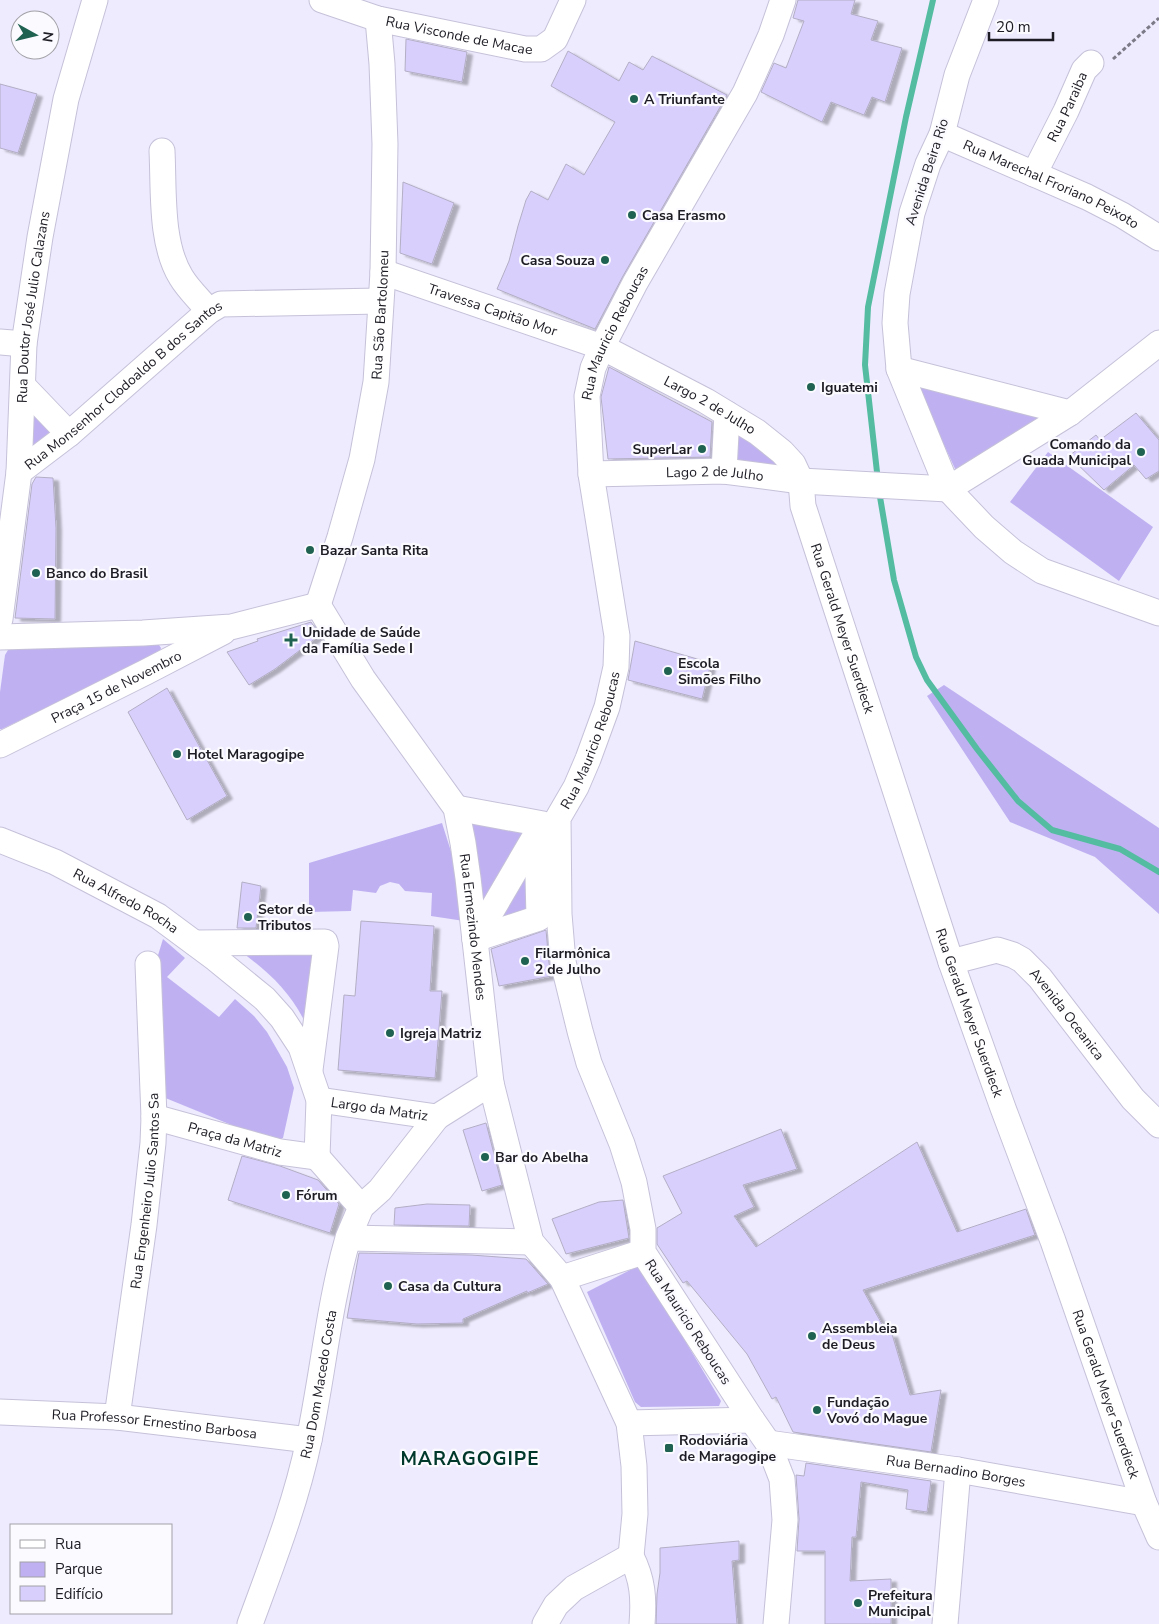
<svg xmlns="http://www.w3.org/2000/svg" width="1159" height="1624" viewBox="0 0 1159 1624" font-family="'Nunito Sans',sans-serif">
<defs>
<filter id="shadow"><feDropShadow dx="5.5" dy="3" stdDeviation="1" flood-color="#0004"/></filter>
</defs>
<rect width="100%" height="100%" fill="#eeebfe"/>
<path fill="#bfb1f1" d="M916,385L1041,418L957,473Z
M29,413L48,418L51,437L43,447L28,446Z
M732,428L780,465L779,468L730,465Z
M1048,452L1153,527L1119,581L1010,502Z
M157,642L161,648L159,654L2,729H0V692L5,655L8,650L13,648Z
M944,685L1159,828V914L1095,857L1010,822L927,696Z
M442,823L455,864L464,921L431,916L432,893L405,891L399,884L390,882L380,886L376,893L353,890L351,911L309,912V863Z
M472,823L526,830L485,901L482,900Z
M530,865L535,914L499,918Z
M163,939L185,958L167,977L219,1017L235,999L254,1016L267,1032L287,1067L294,1088L283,1138L277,1141H271L163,1097L155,965Z
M314,948L307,1026C291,993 272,975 243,953Z
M640,1265L721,1401L719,1406L641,1407L635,1402L587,1292Z"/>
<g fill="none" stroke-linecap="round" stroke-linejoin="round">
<path stroke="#54bca1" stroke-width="6" d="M878,481L865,365L868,307L906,117L933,0
M879,491L894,580L916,657L927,680L977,749L1018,801L1052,830L1120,849L1159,872"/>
</g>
<path fill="#d9cffd" stroke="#b3aec5" filter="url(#shadow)" d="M798,0H855L851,14L878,21L871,40L902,48L885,102L872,97L864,115L831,102L822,122L761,92L774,63L786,68L804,21L793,18Z
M406,39L467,52L462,82L405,71Z
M568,51L619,81L629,62L643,70L652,56L727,95L623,276L595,329L497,289L509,261L518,226L526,200L531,191L548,200L566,164L584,175L615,122L551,86Z
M0,84L37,94L18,153L0,148Z
M403,182L454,203L432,264L400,253Z
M609,367L712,422L710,457L608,459L601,397Z
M1136,413L1159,440V471L1146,479L1134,465L1104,490L1069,456L1096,435L1100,440Z
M36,477L53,478L56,528L55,619L15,618L32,484Z
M311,622L320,635L275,669L249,685L227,652L258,641L257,639Z
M635,641L711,663L702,699L628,680Z
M167,688L227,796L187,820L128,712Z
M242,882L261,886L256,928H237Z
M361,921L434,926L430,991H442L435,1078L338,1070L344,995L355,996Z
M546,930L549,963L552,976L499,986L491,949Z
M486,1123L502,1185L482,1191L463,1130Z
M781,1129L797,1169L743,1185L754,1207L734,1216L756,1247L917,1142L957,1232L1026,1209L1035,1235L863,1290L888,1335L892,1334L910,1395L941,1390L931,1452L793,1432L776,1397L772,1399L747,1354L687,1281L683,1283L657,1244V1228L682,1213L663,1176Z
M242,1156L280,1166L318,1180L339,1204L330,1233L228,1200Z
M623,1200L629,1238L566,1254L552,1219L599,1202Z
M427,1204L470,1205L469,1226L394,1225L395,1208Z
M359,1253L471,1255L526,1259L548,1284L527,1293V1291L463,1319V1323L417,1324L347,1318Z
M806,1463L931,1481L927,1512L906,1509L908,1490L861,1482L856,1537H852L850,1581L891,1579V1624H825V1551H797L799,1519L796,1475L804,1476Z
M739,1541V1560L732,1561L737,1624H656L657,1594L660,1573V1548Z"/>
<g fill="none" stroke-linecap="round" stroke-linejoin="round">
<g stroke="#c6c1d9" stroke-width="27">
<g id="minor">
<path id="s1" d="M322,0L378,19L525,49H541L555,39L573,0"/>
<path d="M986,0L957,75L942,134L928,164L912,213L897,294L895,323L899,369L948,489L984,527L1013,552L1042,571L1159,613"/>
<path id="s2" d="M942,134L1087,197L1122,215L1159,238"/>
<path d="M162,151C164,190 160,243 181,277C188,289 200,300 209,311"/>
<path id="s3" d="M1034,174L1066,111L1084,70L1091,63"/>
<path id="s4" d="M383,272L602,347L706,401L757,432L782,452L793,464L801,481L803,506L951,962L1003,1108L1053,1241L1144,1503L1159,1537"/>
<path d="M0,342L24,344"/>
<path d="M899,369L1070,413"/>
<path d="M23,386L69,434"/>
<path d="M724,471L727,414"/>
<path id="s5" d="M19,472L69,434L209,311L221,304L380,301"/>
<path id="s6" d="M591,474L724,471L801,481L948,489L1070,413L1159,343"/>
<path id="s7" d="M318,605L363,679L456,808L463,843L468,878L491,1083L531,1242L562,1278L629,1423L634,1466L635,1514L631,1556"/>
<path id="s8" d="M318,605L340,537L362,459L376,382L383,272L385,144L382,64L378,19"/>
<path id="s9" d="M0,619L19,472L24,344L40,237L66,99L95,0"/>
<path d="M0,637L143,633L231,627L318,605"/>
<path id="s10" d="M0,745L146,672L223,632"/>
<path d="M456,808L543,824"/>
<path id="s11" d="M0,840L55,862L158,916L216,959L265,999L282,1018L301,1047L319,1100L317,1157"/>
<path d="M475,939L539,918L537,834"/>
<path d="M475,939L537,833"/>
<path d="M195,943L325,942L326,946L310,1070"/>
<path id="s12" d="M951,962L997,950L1013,955L1022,960L1040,978L1133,1099L1159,1125"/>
<path id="s13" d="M319,1100L437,1117L491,1083"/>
<path id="s14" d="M154,1117L280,1152L317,1157"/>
<path d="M361,1207L380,1190L437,1117"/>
<path d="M349,1238L531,1242"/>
<path d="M562,1278L643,1252"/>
<path id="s15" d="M0,1412L117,1417L309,1440"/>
<path id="s16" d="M117,1417L144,1225L153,1143L154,1117L148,964"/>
<path d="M629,1423L752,1420"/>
<path id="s17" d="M768,1443L958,1470L1144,1503"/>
<path d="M631,1556C643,1580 644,1598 642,1624"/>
<path id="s18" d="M250,1624C272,1564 296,1503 309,1440C323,1373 329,1304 348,1238C352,1228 357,1217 361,1207L317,1157"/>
<path d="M545,1624L556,1605L574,1588L631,1556"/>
<path id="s19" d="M776,1624L785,1520L782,1479L768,1443L752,1420L643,1252V1229L634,1182L622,1144L589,1063L580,1031L563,962L559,914L558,818L576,787L588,759L607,707L616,667L617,636L591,474L587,396L593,368L602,347L635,283L745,93L771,35L783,0"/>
<path d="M945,1624L958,1470"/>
</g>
</g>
<path stroke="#7c7a87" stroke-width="3" stroke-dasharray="4 2.5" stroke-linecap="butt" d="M1113,59L1159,18"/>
<use href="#minor" stroke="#fff" stroke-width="25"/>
</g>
<g fill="#206252" stroke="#fbfaff" stroke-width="2">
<circle cx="634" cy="99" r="5"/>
<circle cx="632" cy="215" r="5"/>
<circle cx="605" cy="260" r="5"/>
<circle cx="811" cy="387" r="5"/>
<circle cx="702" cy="449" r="5"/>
<circle cx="1141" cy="452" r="5"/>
<circle cx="310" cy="550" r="5"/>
<circle cx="36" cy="573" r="5"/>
<path d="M288.5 632.5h5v5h5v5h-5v5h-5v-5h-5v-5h5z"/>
<circle cx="668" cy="671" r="5"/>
<circle cx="177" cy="754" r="5"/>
<circle cx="248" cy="917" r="5"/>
<circle cx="525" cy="961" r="5"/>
<circle cx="390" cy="1033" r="5"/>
<circle cx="485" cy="1157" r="5"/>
<circle cx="286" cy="1195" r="5"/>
<circle cx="388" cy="1286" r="5"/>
<circle cx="812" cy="1336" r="5"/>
<circle cx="817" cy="1410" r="5"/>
<rect x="664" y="1443" width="10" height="10" rx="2.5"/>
<circle cx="858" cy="1603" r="5"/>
</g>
<g text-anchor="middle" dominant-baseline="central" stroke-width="4.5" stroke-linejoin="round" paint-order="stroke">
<g font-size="14" fill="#1d1c24" stroke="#fbfaff">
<text stroke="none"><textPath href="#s1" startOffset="142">Rua Visconde de Macae</textPath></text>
<text stroke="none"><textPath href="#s3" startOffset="75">Rua Paraiba</textPath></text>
<text transform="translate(927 172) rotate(-72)">Avenida Beira Rio</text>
<text stroke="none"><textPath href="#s2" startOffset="120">Rua Marechal Froriano Peixoto</textPath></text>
<text stroke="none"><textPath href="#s9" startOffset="314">Rua Doutor José Julio Calazans</textPath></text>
<text stroke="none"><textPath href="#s4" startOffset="116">Travessa Capitão Mor</textPath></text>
<text stroke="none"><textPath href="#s8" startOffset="298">Rua São Bartolomeu</textPath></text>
<text stroke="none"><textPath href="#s19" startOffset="1364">Rua Mauricio Reboucas</textPath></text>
<text stroke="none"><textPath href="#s5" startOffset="136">Rua Monsenhor Clodoaldo B dos Santos</textPath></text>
<text stroke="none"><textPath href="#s4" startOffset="354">Largo 2 de Julho</textPath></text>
<text stroke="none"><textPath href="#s6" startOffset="124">Lago 2 de Julho</textPath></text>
<text stroke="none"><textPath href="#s4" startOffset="629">Rua Gerald Meyer Suerdieck</textPath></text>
<text stroke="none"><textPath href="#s10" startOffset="130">Praça 15 de Novembro</textPath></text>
<text stroke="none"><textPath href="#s19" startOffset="944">Rua Mauricio Reboucas</textPath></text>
<text stroke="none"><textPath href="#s11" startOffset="140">Rua Alfredo Rocha</textPath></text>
<text stroke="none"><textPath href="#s7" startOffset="366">Rua Ermezindo Mendes</textPath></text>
<text stroke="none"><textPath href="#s4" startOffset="1034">Rua Gerald Meyer Suerdieck</textPath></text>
<text stroke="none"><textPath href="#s12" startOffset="145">Avenida Oceanica</textPath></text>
<text stroke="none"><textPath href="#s13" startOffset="61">Largo da Matriz</textPath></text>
<text stroke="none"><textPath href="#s14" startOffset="84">Praça da Matriz</textPath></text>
<text stroke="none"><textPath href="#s16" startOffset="228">Rua Engenheiro Julio Santos Sa</textPath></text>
<text transform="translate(688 1322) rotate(57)">Rua Mauricio Reboucas</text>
<text stroke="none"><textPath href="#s18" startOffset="250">Rua Dom Macedo Costa</textPath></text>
<text stroke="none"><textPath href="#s4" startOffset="1439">Rua Gerald Meyer Suerdieck</textPath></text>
<text stroke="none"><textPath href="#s15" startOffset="155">Rua Professor Ernestino Barbosa</textPath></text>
<text stroke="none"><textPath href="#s17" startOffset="190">Rua Bernadino Borges</textPath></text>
</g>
<g font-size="14" font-weight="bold" fill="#1d1c24" stroke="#fbfaff" text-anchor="start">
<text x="644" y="99">A Triunfante</text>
<text x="642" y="215">Casa Erasmo</text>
<text x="595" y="260" text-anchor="end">Casa Souza</text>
<text x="821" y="387">Iguatemi</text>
<text x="1131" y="444" text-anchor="end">Comando da<tspan x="1131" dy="16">Guada Municipal</tspan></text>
<text x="692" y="449" text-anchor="end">SuperLar</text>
<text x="320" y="550">Bazar Santa Rita</text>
<text x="46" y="573">Banco do Brasil</text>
<text x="302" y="632">Unidade de Saúde<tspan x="302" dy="16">da Família Sede I</tspan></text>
<text x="678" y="663">Escola<tspan x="678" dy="16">Simões Filho</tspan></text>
<text x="187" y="754">Hotel Maragogipe</text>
<text x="258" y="909">Setor de<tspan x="258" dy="16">Tributos</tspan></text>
<text x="535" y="953">Filarmônica<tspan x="535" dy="16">2 de Julho</tspan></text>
<text x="400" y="1033">Igreja Matriz</text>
<text x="495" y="1157">Bar do Abelha</text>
<text x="296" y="1195">Fórum</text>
<text x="398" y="1286">Casa da Cultura</text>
<text x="822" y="1328">Assembleia<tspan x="822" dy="16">de Deus</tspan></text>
<text x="827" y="1402">Fundação<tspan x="827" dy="16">Vovó do Mague</tspan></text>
<text x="679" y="1440">Rodoviária<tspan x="679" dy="16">de Maragogipe</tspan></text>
<text x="868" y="1595">Prefeitura<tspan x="868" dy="16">Municipal</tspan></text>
</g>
<g font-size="19" font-weight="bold" letter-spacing="1" fill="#00382c" stroke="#fbfaff">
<text x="470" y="1459">MARAGOGIPE</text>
</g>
</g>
<rect x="10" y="1524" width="162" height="90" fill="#fbfaff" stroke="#a2a1a7"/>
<rect x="20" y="1540" width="25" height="8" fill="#ffffff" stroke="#a2a1a7"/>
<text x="55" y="1549" font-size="15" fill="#1d1c24">Rua</text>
<rect x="20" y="1562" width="25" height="15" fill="#bfb1f1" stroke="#a2a1a7"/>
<text x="55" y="1574" font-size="15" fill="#1d1c24">Parque</text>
<rect x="20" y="1586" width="25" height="15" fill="#d9cffd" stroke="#a2a1a7"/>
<text x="55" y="1599" font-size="15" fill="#1d1c24">Edifício</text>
<g transform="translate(35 35) rotate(98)"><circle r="24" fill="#fbfaff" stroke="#a2a1a7"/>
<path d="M0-4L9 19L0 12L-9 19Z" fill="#206252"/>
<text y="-8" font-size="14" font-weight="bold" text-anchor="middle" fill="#1d1c24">N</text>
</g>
<path d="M989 32v8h64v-8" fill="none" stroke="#1d1c24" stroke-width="2.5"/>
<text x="996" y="32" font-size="15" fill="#1d1c24" stroke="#fbfaff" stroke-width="4" paint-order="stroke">20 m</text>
</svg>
